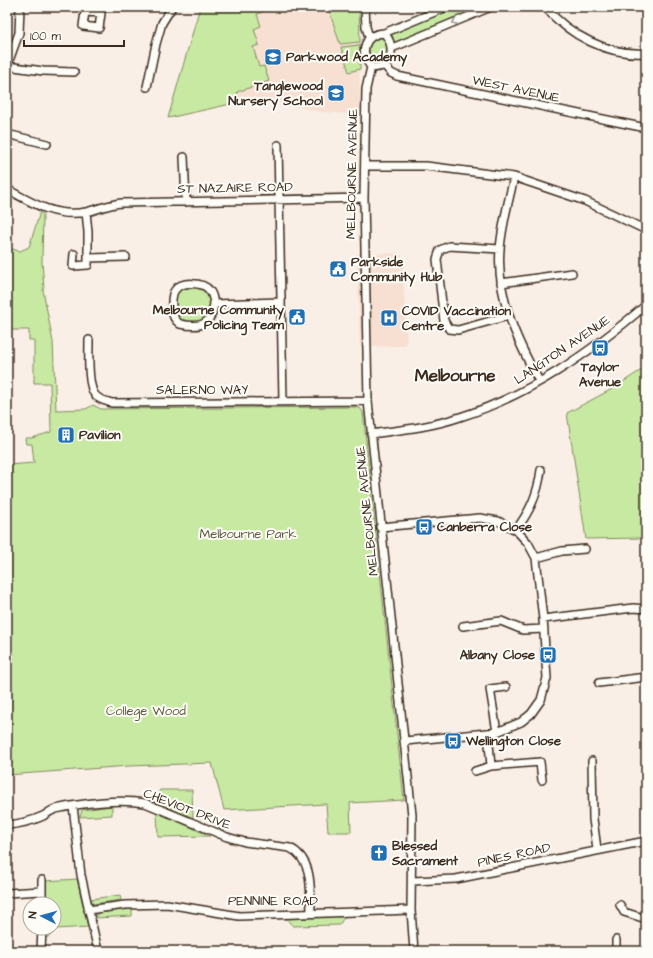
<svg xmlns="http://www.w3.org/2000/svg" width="653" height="958" viewBox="0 0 653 958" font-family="'Architects Daughter',sans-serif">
<rect width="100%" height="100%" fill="#faefe6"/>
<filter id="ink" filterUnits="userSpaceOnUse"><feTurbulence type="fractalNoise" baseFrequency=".025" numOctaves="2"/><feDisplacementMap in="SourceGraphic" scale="8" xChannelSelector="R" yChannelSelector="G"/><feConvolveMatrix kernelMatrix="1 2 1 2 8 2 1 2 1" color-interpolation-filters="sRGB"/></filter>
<g filter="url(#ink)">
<path fill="#f7e0d1" d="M200,7H359L360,115L321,112L259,99L168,118Z
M397,253L402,255L407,343L405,346L360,347L357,254Z"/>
<path fill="#c7e9a2" stroke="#818a60" d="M200,7H270V9L257,14L261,26L254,29L259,45L253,47L259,67L264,66L269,81L237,92L240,102L168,118Z
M328,7H359L360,42L340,44Z
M455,7H484L395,43L391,33Z
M380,37L384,38L389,45L387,57L381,65L373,64C366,55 368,39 380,37Z
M360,45V69L349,72L341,47Z
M40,212L43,214L42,262L44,288L43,290L53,342L56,410L86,409L93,405L101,409L355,407L360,408L363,412L404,800L350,803L351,832H328L326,804L224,810L212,763L129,766L7,775V465L34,463L32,444H26L25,438H32L51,432L50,383H34V340H29V330H11V314L7,302L8,278L7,248L20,251L29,247Z
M200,287C215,294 211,311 203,322L186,323L179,320C175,313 175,309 175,302C176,286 187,288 200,287Z
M646,367V568L643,538L586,539L567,413L612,389Z
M160,790H192L193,818L153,801Z
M112,806V815L80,817L82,810Z
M157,812L210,836L158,837Z
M77,879L88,927L56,929L50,936L45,938V928H54V904H45V881Z
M120,895L121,900L93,904L91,899Z
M132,909V916L96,918L97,913Z
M345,916L339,925L293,926L286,919Z"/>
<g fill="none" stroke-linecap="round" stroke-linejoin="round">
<g stroke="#3b2a1e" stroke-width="10">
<path id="minor" d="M365,7L366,27L369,37
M545,7C569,35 608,56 646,53
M85,12L101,13L99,28L83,26Z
M384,33C397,46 392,71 371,67C359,52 364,34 384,33L447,7
M392,48L491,7
M7,66L43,71L74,72
M7,66L19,33L20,7
M385,66L391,73L397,76L646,128
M371,67L366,89L364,198L368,401L412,815L411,910L414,951
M147,87L156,44L162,23L172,7
M7,134L47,144
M278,145L283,401
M184,157L186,202
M365,166H426L514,177L585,201L646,230
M514,177C509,200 502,224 500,249C496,296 517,341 539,381
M7,189C32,203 56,218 86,212C99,209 109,204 122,203L364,198
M500,249L449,246L440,250L437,259L444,321L449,329L458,330L508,316
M74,254L73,266L88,265V232L86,212
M88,258L126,257
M501,283L572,273
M214,304C211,326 200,328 180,324C174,320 172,315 172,308C172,302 171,295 175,290C181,281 203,282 209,290C213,294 213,299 214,304L280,302
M89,340C89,353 87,385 95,395C99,400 106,401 112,403L368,401
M371,434C400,430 431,427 460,417C530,395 591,352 646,305
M380,527L480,518L498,521L516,530L528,543L536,558L543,619L547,678L541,700L531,714L521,722L497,732L405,741
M516,530C530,511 538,494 541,470
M536,558L562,551L585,549
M543,619L633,608L646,609
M463,626L501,621L523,630L544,629
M599,683L646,677
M497,732L490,689L506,687
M488,733L491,766L540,762L542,780
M592,761L593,819L597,849
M475,771L491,766
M73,806L81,875L98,951
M7,825C20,824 30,822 43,816C47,814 51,810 56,809C82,803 119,799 145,803L227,837L245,842L290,848C314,860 310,890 311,913
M412,881L456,879L646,841
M42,891V880
M7,893L42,891V904
M620,905L624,912L646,919
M88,910L125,905L167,904L239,916L411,910
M616,940V951
M41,951L42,928"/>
</g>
<use href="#minor" stroke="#fdfcf7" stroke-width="7"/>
</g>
<defs><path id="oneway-chevron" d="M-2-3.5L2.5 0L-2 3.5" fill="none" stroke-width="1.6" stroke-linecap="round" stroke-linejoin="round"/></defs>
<use stroke="#9c938a" href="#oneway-chevron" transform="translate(455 22) rotate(157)"/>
</g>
<defs>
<g id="school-square" transform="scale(0.9)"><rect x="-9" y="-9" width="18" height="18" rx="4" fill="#1f6fb2" stroke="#fdfcf7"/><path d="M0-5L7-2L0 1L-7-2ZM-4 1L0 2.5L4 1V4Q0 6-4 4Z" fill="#fff"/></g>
<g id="civic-square" transform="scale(0.9)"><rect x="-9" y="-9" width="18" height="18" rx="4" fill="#1f6fb2" stroke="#fdfcf7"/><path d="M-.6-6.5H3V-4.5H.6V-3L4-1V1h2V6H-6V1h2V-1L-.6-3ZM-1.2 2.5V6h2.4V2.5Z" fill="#fff"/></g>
<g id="hospital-square" transform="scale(0.9)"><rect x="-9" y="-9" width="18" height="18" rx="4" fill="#1f6fb2" stroke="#fdfcf7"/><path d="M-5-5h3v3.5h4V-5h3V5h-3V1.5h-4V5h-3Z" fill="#fff"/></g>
<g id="bus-square" transform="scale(0.9)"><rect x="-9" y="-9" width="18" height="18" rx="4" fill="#1f6fb2" stroke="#fdfcf7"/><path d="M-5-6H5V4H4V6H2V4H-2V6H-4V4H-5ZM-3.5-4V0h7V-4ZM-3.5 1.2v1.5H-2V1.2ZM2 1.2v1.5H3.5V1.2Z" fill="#fff"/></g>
<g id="building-square" transform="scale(0.9)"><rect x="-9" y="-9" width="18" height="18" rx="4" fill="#1f6fb2" stroke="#fdfcf7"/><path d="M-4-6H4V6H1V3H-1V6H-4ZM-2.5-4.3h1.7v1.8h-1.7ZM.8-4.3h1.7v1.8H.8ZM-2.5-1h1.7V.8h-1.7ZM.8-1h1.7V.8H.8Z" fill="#fff"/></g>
<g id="church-square" transform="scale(0.9)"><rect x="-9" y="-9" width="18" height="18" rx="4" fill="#1f6fb2" stroke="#fdfcf7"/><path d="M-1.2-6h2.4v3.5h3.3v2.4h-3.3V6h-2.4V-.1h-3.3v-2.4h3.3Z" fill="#fff"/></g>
</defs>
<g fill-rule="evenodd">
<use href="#school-square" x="273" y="57"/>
<use href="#school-square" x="336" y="93"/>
<use href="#civic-square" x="338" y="269"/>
<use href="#civic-square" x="297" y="317"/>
<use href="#hospital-square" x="389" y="318"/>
<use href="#bus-square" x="600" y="348"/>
<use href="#building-square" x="66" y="435"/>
<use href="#bus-square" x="424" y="527"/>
<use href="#bus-square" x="548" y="655"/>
<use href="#bus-square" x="453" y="741"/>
<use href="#church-square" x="379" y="853"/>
</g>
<g text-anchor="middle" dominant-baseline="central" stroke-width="4" stroke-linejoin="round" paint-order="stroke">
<g font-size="13" font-weight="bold" fill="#3b2a1e" stroke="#fdfcf7" text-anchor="start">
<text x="286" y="57">Parkwood Academy</text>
<text x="323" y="86" text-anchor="end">Tanglewood<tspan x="323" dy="15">Nursery School</tspan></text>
<text x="351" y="262">Parkside<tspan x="351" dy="15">Community Hub</tspan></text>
<text x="284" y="310" text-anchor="end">Melbourne Community<tspan x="284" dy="15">Policing Team</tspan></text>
<text x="402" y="311">COVID Vaccination<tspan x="402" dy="15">Centre</tspan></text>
<text x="600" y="367" text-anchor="middle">Taylor<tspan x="600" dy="15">Avenue</tspan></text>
<text x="79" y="435">Pavilion</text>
<text x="437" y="527">Canberra Close</text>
<text x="535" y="655" text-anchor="end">Albany Close</text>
<text x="466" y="741">Wellington Close</text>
<text x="392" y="846">Blessed<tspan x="392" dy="15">Sacrament</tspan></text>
</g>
<g font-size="13" fill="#3b2a1e" stroke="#fdfcf7">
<text transform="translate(516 89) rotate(12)">WEST AVENUE</text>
<text transform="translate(352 174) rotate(-89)">MELBOURNE AVENUE</text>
<text transform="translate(235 188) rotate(-1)">ST NAZAIRE ROAD</text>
<text transform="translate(562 350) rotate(-34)">LANGTON AVENUE</text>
<text x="202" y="390">SALERNO WAY</text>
<text transform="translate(367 511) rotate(-96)">MELBOURNE AVENUE</text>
<text transform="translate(187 809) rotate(21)">CHEVIOT DRIVE</text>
<text transform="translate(514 855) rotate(-12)">PINES ROAD</text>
<text x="273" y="901">PENNINE ROAD</text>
</g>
<g font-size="13" fill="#5e5a3f" stroke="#fdfcf7">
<text x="248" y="534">Melbourne Park</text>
<text x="146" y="711">College Wood</text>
</g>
<g font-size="17" font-weight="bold" fill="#3b2a1e" stroke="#fdfcf7">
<text x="455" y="376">Melbourne</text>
</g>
</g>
<rect width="653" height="958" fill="none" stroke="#fdfcf7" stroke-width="24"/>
<rect x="12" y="12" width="629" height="934" fill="none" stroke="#3b2a1e" stroke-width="1.5" filter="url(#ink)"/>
<g transform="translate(42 916) rotate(276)"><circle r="19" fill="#fdfcf7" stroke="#afa8a0"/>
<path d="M0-3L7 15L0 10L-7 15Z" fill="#1f6fb2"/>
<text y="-6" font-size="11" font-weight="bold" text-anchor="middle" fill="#3b2a1e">N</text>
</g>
<path d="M24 40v6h100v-6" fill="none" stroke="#3b2a1e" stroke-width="2"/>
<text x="30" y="40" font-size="12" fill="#3b2a1e" stroke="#fdfcf7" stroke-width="3" paint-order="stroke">100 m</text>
</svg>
